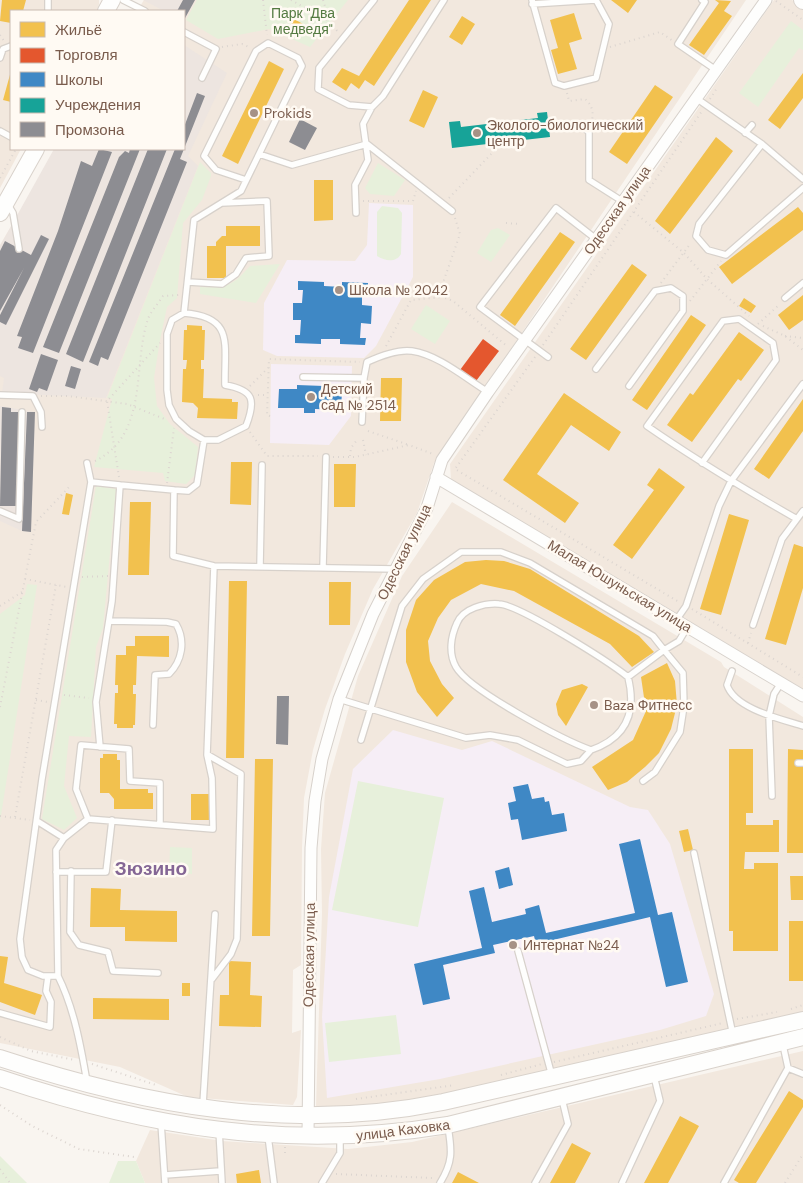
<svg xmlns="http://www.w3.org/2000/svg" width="803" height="1183" viewBox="0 0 803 1183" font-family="'DM Sans',sans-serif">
<rect width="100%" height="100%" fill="#f9f5f0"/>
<path fill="#f2e8de" d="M0,0H99V4L97,11H11V149H21L0,188Z
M144,0H746L434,463L417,513L373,589L345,654L325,709L313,750L304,798L302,848L301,965L293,970L292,1033L301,1030L297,1097L293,1105L188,1097L120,1067L0,1043V245L57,149H184V11H137Z
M774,0H792L803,8V689L451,480L450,464Z
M452,502L721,662L724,667L803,717V1013L423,1102L324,1112L316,1107L322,913L321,849L325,793L358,676L402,576Z
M803,1051V1183H145L136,1161L150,1130L222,1141L348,1149L412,1142Z"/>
<path fill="#ede5e0" d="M143,0H195L184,20V11H164Z
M184,45L227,73L188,156L198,166L106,398L2,393L4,378L0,376V246L54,149H184Z
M0,406L35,412L31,532L22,531L0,521Z"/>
<path fill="#f6eef6" d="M369,203L413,205V277L376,346L364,358L277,356L263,350L264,303L287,260L355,261L367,245Z
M271,364L352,366L351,416L329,445L270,443Z
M393,730L462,750L492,741L630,807L648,810L670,844L714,994L706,1016L660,1030L440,1079L327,1098L322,1017L329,897L353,769Z"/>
<path fill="#e7f0db" d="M197,0H348L310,47L269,29L218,39L186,20Z
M791,21L803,30V50L799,48L758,107L739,93Z
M200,162L211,173V176L202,200L183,223L177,298L167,307L160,340L154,378L157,406L170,424L198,447L195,475L186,484L165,481L163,473L94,467L112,399L107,398Z
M378,163L405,180L394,196L370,194L365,188Z
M382,206L398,208L402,213L401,254C396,263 385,261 377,256V212Z
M498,228L510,235L491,262L477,253L491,230Z
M280,264L256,303L200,294V287C227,288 232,286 250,266Z
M426,305L450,321L435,344L411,329Z
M96,486L116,489L103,628L96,647L91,737L69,736L64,786L77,818L64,830L42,819Z
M27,584L37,585L0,822V614L25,595Z
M358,781L444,798L418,927L332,910Z
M170,847L192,848V874L169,873Z
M396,1015L401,1054L329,1062L325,1023Z
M0,1156L27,1183H0Z
M118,1161H136L145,1183H109Z"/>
<path fill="#f2c14e" d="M2,0H26L23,11H11V23L0,21Z
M409,0H431L374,86L365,80L359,89L351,83L346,91L332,82L342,68L359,76Z
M611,0H637L628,13Z
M715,0L731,1L724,11L732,16L704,55L689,45L719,3Z
M574,13L582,39L569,43L577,69L558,74L551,50L558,48L550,20Z
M462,16L475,24L462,45L449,37Z
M294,19L303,24L300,30L291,25Z
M269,61L284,69L238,164L222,156Z
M11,71V102L3,100Z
M803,73V98L780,129L768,120Z
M655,85L673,97L627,164L609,152Z
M423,90L438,97L424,128L409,121Z
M716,137L733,151L670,234L655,221Z
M314,180H333V220L314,221Z
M798,207L803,213V230L732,284L719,267Z
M226,226H260V246H226V278H207V246H216V242L222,236H226Z
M560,232L575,242L515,326L500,315Z
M632,264L647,275L586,360L570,349Z
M803,295V320L789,330L778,315Z
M744,298L756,306L751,313L739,306Z
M691,315L706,325L647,410L632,400Z
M187,325L202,326V330H205L204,360H201V369H204L203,398L232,399V402H238L237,419L197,418L198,408L193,403L182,402L183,369H186L187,360H183L184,330H187Z
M739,332L764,350L741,381L738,379L692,442L667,425L690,393L693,395Z
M381,378H402L401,421H380Z
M564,393L621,432L609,451L571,425L537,474L579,503L565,523L503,480Z
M803,399V431L769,479L754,469Z
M231,462H252L251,505L230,504Z
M334,464H356L355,507H334Z
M659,468L685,487L632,559L613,545L654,490L647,485Z
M66,493L73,495L69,515L62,514Z
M130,502H151L149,575H128Z
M729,514L749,520L721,615L700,609Z
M794,544L803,547V588L786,645L765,639Z
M486,560L504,561L530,569L639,636L654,652L632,667L610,644L514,591L481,584L451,600L438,618L428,641L430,661L442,684L454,698L437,717L417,692L406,662V630L416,600L434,580L465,562Z
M229,581H247L244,758H226Z
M329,582H351L350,625H329Z
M135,636H169V657L137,656L136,685H133V694H136L135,725H133V728H117V724H114L115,693H118V685H115L116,655H126V646H135Z
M667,663L675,681L677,705L671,729L659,753L645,767L627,782L608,790L592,767L633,740L646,711L641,677Z
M582,684L588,687L566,726L558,715L556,704L562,690Z
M729,749H753V813H746V825H773V820H779V852H745L744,869H754V863H778V951H733V931H729Z
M788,749L803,750V853H787Z
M103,754H117V760H120V789H148V793H153V809H114V799L109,793H100V758H103Z
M255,759H273L270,936H252Z
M191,794H210V820H191Z
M688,829L693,850L684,852L679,831Z
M790,876H803V900H791Z
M91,888L121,889L120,910L177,911V942L125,941V927H90Z
M789,921H803V981H789Z
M0,956L8,957L4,983L42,995L35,1015L0,1002Z
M229,961L251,962L250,995L262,996L261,1027L219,1026L220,995H229Z
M182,983H190V996H182Z
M93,998L169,999V1020L93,1019Z
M789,1091L803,1100V1107L756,1183H739L734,1180Z
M680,1116L699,1126L668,1183H644Z
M572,1143L591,1153L575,1183H550Z
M259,1170L261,1183H237L236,1174Z
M458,1172L479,1183H452Z"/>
<path fill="#e4572e" d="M483,339L499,351L476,381L460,370Z"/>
<path fill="#3f88c5" d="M298,281L324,282V286L342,287V282L368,283V293H362V305L372,306L371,324L361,323L360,338H366L365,345L340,344V339H321V344L295,343V335H300L301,320H293V303H302L303,290H298Z
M297,385L324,386V390L342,391L341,410L315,409V413H304V408H278L279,389H297Z
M528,784L532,799L544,797L545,802L549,801L552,815L564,813L567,831L522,840L518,819L511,820L508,803L516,801L513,787Z
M640,839L658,915L672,912L688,982L666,987L650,917L536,944L534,936L493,945L495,953L443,965L450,999L423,1005L414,964L482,948L469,891L484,887L492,922L526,914L525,909L539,905L546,933L635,913L619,844Z
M509,867L513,885L499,889L495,871Z"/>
<path fill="#17a398" d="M547,112L550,137L452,148L449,122L460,121L461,127L538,118L537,113Z"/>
<path fill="#8d8d92" d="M183,0H195L184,20V11H177Z
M197,93L205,96L180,159L187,162L108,360L101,357L98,366L89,362L175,149H184V127Z
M300,119L317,128L305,150L289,142Z
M99,149L112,152L33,353L18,348L22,337L17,336L58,231L81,161L92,166Z
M130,149H140L59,353L43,347L119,157L125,151L129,153Z
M148,149H167L83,362L66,354Z
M41,235L49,239L6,325L0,322V315L24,268L0,311V251L5,241L31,255Z
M41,354L58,360L47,391L39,388L37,392L29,389Z
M71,366L81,369L75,389L65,386Z
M2,407L11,408V412H19L16,506H0Z
M27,412H35L31,532L22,531Z
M277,696H289L288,745L276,744Z"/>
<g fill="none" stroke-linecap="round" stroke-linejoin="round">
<g stroke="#d7d1cb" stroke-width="8">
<path id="lane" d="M123,0L145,11
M532,0L555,83L564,86L596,78L609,24L596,0
M702,0L705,2L678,44L716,70
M532,4L595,0
M48,11V0
M184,32L216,49L202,78
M0,58L3,49L11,46
M696,98L762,144L803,179
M372,107L349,105L318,89L319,68L374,0
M584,128L589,132V180L622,201
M0,131L11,137
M745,133L752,125
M367,144L452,211
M762,144L699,224L696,236L708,250L726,255L803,188
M259,154L292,165L367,144
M7,203L13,213L19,249
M356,213L355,185L368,160L363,124L372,107L383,96L444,0
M188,282L222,284L236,274L246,258L269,256L267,201L222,203
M785,298L803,283
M184,313L194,220L241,191L302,66L298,58L268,43L256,51L204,156L216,170L246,180
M184,313C235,317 224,344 225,385C254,390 256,400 246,426L218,440H204L189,431L176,419L169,405L167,390V334L172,320Z
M548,357L480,307L556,208L596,239
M596,369L655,291L671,288L683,296V311L629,386
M303,377L364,378
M0,395L33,396L41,412L42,427
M362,422L364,378L367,362C380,356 398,349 412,351C439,355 465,378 488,392
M204,440L197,484L188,491L174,490L173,556L214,566L396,569
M702,463L776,360L773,343L739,319L723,321L647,426C696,460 746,490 797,519
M91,482L120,485L112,601L96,702L100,747
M120,485L174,490
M0,511L19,519L22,412
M260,566L262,465
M323,567L326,457
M677,619L686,606L719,506L731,481L803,384
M109,621L167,622L176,624C186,641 182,661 169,674L155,675L153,725
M753,625L782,539L803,511
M732,671L727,685C735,709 781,719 803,726
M628,677C637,713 626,738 591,750C563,740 469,690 456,667C448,653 451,636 457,623C463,608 485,603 499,604C520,605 609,662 628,677L664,650L683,673L684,706L680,732L655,772L643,781
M339,699L466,738L490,735L518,740L567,764L581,761L591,750
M361,740L402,606L423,579L461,552H501L530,563L653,636L664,650L679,641L688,626
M208,755L241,774L237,939L231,954L212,979
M798,763H803
M772,796L769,716L774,694L781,683
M88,819L213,829L212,778L207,755L214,566
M37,821L64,838
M694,853L733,1035
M71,871L70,932L79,945L108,952L113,971L158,973
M56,872H106L112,820
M518,951L552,1076
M58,976L56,850L64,838L88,819L76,789L81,745L129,749L130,781L160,783V824
M0,1013L50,1027L51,1002L46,991L48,976
M788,1068L803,1074
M87,1082C81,1047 74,1008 58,976H43L28,970L22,957L20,939L42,779L91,482L87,463
M203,1104L215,914
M161,1123L165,1183
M219,1130L222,1183
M268,1136L274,1183
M165,1175L220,1171
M322,1183L340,1153V1138
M440,1183C453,1162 452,1151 448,1127
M535,1183L568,1124L562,1099
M622,1183L660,1101L654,1076
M724,1183L788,1068L783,1045"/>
</g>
<g stroke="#d7d1cb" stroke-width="13">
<path id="street" d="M436,477L803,696
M308,1137L311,848L315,801L322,759L339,699L373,614L427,508L442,460L488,392L766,0"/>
</g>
<g stroke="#d9d2cb" stroke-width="18">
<path id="secondary" d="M802,0L803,1
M106,11L112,0
M0,213L36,149
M0,1058C146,1106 291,1133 443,1102L803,1020
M0,1078C149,1128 291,1151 448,1125L803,1037"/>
</g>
<path stroke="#dcd5d0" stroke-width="2" stroke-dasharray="1 4" stroke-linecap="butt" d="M263,0L267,35
M291,0L330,22L338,32
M323,0L330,22
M776,1L803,20
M0,35L4,41
M222,47L242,44L249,47
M610,47L660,32L673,41
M567,93L569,101L585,99C593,105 594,115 591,124
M710,99L717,88
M0,178L16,149
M449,198L495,150
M363,201H413L416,191
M634,212L684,253L707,279L749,316
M455,218L460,234L444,280L443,297L453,301L508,347
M506,223L519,224
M661,283L691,243
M690,301L721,261
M758,324L780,304
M763,326L785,336L803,350
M785,336L803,338
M543,345L702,111
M386,346L411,300L443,297
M535,357L455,469L679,602
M250,386L268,368
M258,395H268
M41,396H68L127,404L167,420
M270,416L267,415L269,359L360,362
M368,431L409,445
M250,432L267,456H318
M363,440L366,455
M350,456L351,448L357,440
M333,457H355L409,445L433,454
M95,461C148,435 133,368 147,322C149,313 158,304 163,296L179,295
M119,477L107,401L160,343
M167,483L174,428
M82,577L108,576
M25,579L67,587
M0,606L22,592
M692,609L803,677
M748,643L751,633
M64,695L89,698
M36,700L48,702
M0,707L36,522L70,486
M0,816L30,820
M15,817L56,585
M791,1009L803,1005
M737,1019L777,1012
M0,1037L31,1051L75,1060
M554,1062L723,1023
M92,1064L156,1085
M501,1075L542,1064
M356,1099L455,1085
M0,1105L32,1126L79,1149L134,1157
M285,1147V1154
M0,1169L10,1183
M336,1174L433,1178
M785,1183L803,1154"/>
<use href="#lane" stroke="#fefefd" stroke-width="5.5"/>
<use href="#street" stroke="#fefefd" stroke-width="11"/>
<use href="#secondary" stroke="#fefefd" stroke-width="16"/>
</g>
<g fill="#a69286" stroke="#fffaf3" stroke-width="2">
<circle cx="254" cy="113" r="5"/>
<circle cx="477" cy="133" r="5"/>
<circle cx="339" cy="290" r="5"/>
<circle cx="311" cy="397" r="5"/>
<circle cx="594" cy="705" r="5"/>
<circle cx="513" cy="945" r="5"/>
</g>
<g text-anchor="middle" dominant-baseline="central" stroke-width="5" stroke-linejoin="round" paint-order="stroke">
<g font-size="14" fill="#537a41" stroke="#fffaf3">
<text x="303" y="13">Парк "Два<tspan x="303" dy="16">медведя"</tspan></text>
</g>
<g font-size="14" fill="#7a5c4d" stroke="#fffaf3" text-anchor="start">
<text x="264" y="113">Prokids</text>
<text x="487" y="125">Эколого-биологический<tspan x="487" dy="16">центр</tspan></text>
<text x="349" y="290">Школа № 2042</text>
<text x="321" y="389">Детский<tspan x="321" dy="16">сад № 2514</tspan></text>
<text x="604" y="705">Baza Фитнесс</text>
<text x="523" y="945">Интернат №24</text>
</g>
<g font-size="14" fill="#7a5c4d" stroke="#fffaf3">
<text transform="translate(617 210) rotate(-55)">Одесская улица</text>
<text transform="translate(404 552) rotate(-64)">Одесская улица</text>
<text transform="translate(620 586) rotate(31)">Малая Юшуньская улица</text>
<text transform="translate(309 955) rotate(-89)">Одесская улица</text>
<text transform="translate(403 1130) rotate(-7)">улица Каховка</text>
</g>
<g font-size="19" font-weight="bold" fill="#846695" stroke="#fffaf3">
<text x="151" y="868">Зюзино</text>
</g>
</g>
<rect x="10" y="10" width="175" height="140" fill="#fffaf3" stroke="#cabbb1"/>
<rect x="20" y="22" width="25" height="15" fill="#f2c14e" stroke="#cabbb1"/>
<text x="55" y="35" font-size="15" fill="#7a5c4d">Жильё</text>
<rect x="20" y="48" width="25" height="15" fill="#e4572e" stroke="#cabbb1"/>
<text x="55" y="60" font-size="15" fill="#7a5c4d">Торговля</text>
<rect x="20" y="72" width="25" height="15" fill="#3f88c5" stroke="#cabbb1"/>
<text x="55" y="85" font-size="15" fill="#7a5c4d">Школы</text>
<rect x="20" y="98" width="25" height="15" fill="#17a398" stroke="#cabbb1"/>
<text x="55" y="110" font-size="15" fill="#7a5c4d">Учреждения</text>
<rect x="20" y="122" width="25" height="15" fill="#8d8d92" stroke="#cabbb1"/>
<text x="55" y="135" font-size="15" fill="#7a5c4d">Промзона</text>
</svg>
